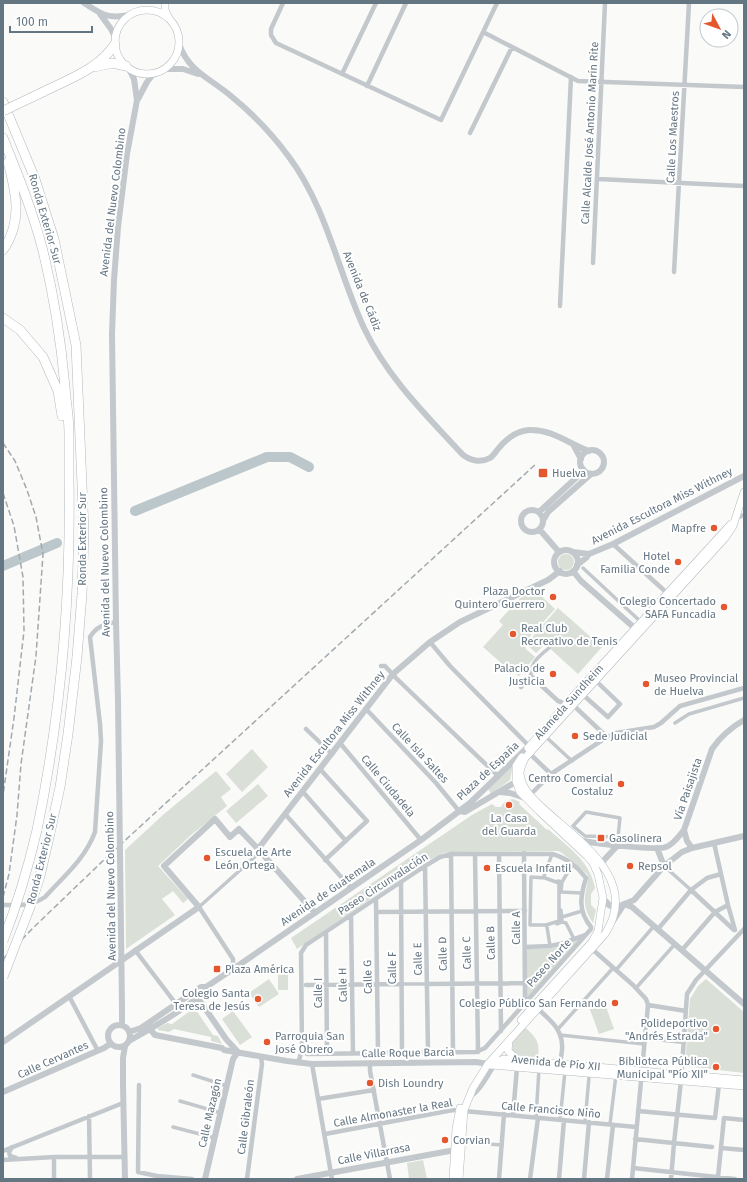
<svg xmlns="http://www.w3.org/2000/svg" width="747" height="1182" viewBox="0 0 747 1182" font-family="'Fira Sans',sans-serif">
<rect width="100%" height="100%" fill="#fafaf8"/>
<path fill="#dadfd7" d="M558 562a8 8 0 1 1 16 0a8 8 0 1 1-16 0Z
M536,591L555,609L524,643L526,646L525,648L535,657L519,676L508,667L507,668L483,647L503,625L499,621L520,598Z
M558,608L602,647L578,674L545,644L536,653L526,644Z
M252,749L268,767L242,792L226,774Z
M513,765L510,780L491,794L488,789Z
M216,771L231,789L221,797L227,806L191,835L158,866L188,899L183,903L173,891L162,899L175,915L126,949L125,850L164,814Z
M258,784L268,796L236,823L226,811Z
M513,799L520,802L519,804L547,830L548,829C568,847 590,861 595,888L591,894V905L596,910L593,923C586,914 583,902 586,890C587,884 589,880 587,874L562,853L558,851L450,852L443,853L427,861L297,949L291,938L472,815L492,804L496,807H501C503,802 508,800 513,799Z
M578,939L580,940L527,999V949L554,948Z
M278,972H288V990H278Z
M269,979L279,994L259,1007L249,993Z
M706,979L744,1012V1073L685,1066L690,999L698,986Z
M604,1001L614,1029L599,1034L589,1007Z
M193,1009L196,1010L213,1035L218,1036L222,1044L211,1041V1037L174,1029L169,1032L158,1030V1028L167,1023L172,1024Z
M233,1011L252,1037L240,1045L222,1019Z
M525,1027C537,1039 540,1041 538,1059L520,1058L512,1052L513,1041Z
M423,1160L427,1179H409L407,1163Z"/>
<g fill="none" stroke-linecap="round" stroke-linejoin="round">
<path stroke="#bbc7cb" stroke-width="10" d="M135,511L267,457H290L309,467
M3,566L57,543"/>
<g stroke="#b3babf" stroke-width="8">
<path id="secondary" d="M528,748L568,702L731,524
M521,1020L592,942L598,931L603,898L598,874L593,863L587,856L539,811L520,792L516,781V766L522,757
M509,1041L508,1051L518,1060
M490,1064L504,1059L744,1080
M491,1065L744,1086
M453,1179L456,1129L460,1108
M459,1179L464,1110L473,1088L488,1064L605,934C640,880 580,842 545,810C534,800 521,789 520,773C520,768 523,763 525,758L725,538L733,526L744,492"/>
</g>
<g stroke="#b5babe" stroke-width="8">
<path id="primary" d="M165,3V10L169,18
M115 42a32 32 0 1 1 64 0a32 32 0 1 1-64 0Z"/>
</g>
<g stroke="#b4b9bd" stroke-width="10">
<path id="motorway" d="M95,67L112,63L126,66
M43,92C69,79 99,69 115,44
M3,102L35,179L54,239L76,345L84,531L82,594L77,657L68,734L60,787L50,833
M3,138C18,175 33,212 43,251C54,296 61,341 65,387C66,402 69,417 69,433C69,448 69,463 69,479C71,597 61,714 37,830
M3,250C23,221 16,193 8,162
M3,318L20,330L43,357L58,391L62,416"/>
</g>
<path stroke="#c3c8cc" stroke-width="3.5" d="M583,568L641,622
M531,676C530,663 539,656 549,648
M675,723L689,714L744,698
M545,736L572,761
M586,812L620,818L618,837L585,836L573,826Z
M664,866L691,890
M544,876L552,854
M531,877L545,878L559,883V921L546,925H530Z
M558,881L562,882L561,892
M562,882L572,865
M561,892L581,893
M199,907L258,854
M562,917L582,911
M562,922L566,923L574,939
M557,924L562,922L561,910
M547,927L550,946
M616,970L654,926
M401,984H427
M636,988L675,944
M558,1029L613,968
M560,1035L644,1044
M193,1075L227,1086
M180,1101L221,1113
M536,1117L539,1069
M560,1120L565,1071
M585,1122L589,1077
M610,1124L616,1075
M173,1127L215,1138
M461,1142L502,1145"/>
<path stroke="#c3c8cc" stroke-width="4.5" d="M283,3L271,29V35L276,43L441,120L497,3
M483,32L578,81L744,87
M342,74L376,3
M367,86L406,3
M470,133L512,47
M598,179L744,186
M593,263L605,3
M674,272L689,3
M560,306L571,77
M736,518L744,515
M613,544L667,593
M430,642L450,666L529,746
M381,666H385L396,678L498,776
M521,687L531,676L558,701L561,702
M582,694L608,717L620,704L595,680
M573,705L607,737
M366,709L436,783L459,811
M306,729L332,754
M340,743L421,840
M529,753L551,774
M320,769L367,821L325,860
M303,792L346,841
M530,795L551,774L607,737L616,733L654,727L661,723L680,706L744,688
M285,814L351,888
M714,843L728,905L735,930
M524,853L525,1003
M451,854L453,1052
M475,854L478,1052
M499,854L501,1031
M425,866L428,1052
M401,883L402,1053
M691,890L734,930
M376,900L378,1053
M3,905C20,905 30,907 45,897C64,876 85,859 95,832L101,741L100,724L90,637C96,627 104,624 116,622
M199,907L233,959V963L228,971
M376,912L525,911
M351,916L353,1053
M658,929L691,890L707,878L721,874
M326,932L327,1054
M525,947L550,946L560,944L585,935
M592,949L633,985L646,999L648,1005L632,1179
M135,950L176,1004
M682,950L715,912L728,905
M427,984L525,983
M306,985L401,984
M69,996L98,1051
M648,1005L686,1011
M538,1009C549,1019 561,1028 562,1044C563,1052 560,1059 560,1066
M645,1038L684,1042
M298,1063L302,1050L301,953L306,945L425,866L440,857L451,854H552C565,857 578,867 586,878C580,897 578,911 591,927V929L485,1048L476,1052L307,1054L302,1050
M370,1063V1071L390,1179
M312,1064L332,1179
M139,1085L138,1172L157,1176L192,1179
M470,1097C481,1090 488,1075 495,1064
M318,1099L374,1090
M638,1111L715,1118L719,1084
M513,1115L517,1067
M89,1116L90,1179
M325,1134L453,1110L636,1127
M635,1139L712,1147
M12,1147L9,1152L10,1156L16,1158
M721,1148L744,1150
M3,1151L123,1103
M54,1157V1179
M3,1160L54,1157H125
M633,1168L735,1179
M718,1177L724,1118L744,1120
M247,1179L262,1064L261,1057
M499,1179L504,1114
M530,1179L538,1118
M559,1179L564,1120
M584,1179L589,1122
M607,1179L613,1125
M671,1179L674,1143L681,1081L687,994L696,980L744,929"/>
<path stroke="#c3c8cc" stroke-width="6" d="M84,3C103,15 107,19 130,15
M100,14L111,29L115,37
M179,44C189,72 210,78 231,96C253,114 273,135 289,157C327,208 338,272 364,328C387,377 426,415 462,454C470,461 481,463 490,458C493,456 496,451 498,449C506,439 516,431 529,430C552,429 569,444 589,451
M164,69H183L198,74
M138,99L147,82L154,73
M573,444L581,459
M580 462a12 12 0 1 1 24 0a12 12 0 1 1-24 0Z
M521 521a11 11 0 1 1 22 0a11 11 0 1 1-22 0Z
M539,512L577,477L583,469
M544,519L548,512L591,474
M540,530L559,552
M554 562a12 12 0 1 1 24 0a12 12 0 1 1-24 0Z
M573,552L589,554L613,544L744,476
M577,565L586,558L589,554
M573,571L581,581L638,631
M118,701L116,622L112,334L114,280L118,227L127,154L137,100L134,79L129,69
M500,792L510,793L525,798
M459,811L465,812L519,780
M684,830L687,841L692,848
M579,840C591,843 657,851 666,847C674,844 679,836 684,830L712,749C721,736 730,728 744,720
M657,848L664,866
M258,849L393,674L430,642L460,622L548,580L560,571
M601,867L604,860L618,845
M603,898L609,905L615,908L634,900L664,866L682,852L692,848L744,836
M624,904L632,907L744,1004
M613,921L624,904
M198,998L226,1039L238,1052
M122,1007V1025
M108 1036a11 11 0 1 1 22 0a11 11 0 1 1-22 0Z
M150,1029L155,1035L222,1048L224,1050L287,1061L312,1064L476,1062L488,1064
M129,1032L141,1028L201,987H206L236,967L421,840L470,803L529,746
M129,1041C143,1033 203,1000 206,987
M3,1042L199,907L164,866L215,819L230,837L239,829L258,849L315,913
M3,1092L104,1048L110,1044
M125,1179L123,1085V1058L125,1046
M205,1179L233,1059L238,1052
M297,1179L455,1150"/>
<use href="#secondary" stroke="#fff" stroke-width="7"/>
<use href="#primary" stroke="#fff" stroke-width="7"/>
<use href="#motorway" stroke="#fff" stroke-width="9"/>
<path stroke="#a2aab0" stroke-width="1.5" stroke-dasharray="6 3" stroke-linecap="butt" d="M3,443L15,461L27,490L36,517L43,554L36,656L21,764L17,815L9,874L3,897
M3,493L14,526L23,577L24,631L14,718L3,795
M3,959L34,927L108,856L537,463"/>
<g stroke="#b4b9bd" stroke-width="10" stroke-linecap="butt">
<path id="motorway-bridge" d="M3,111L43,92
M3,941C17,905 28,868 37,830
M3,977L30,907L40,876L50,833"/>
</g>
<path stroke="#c3c8cc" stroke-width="6" d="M118,701L122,1007"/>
<use href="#motorway-bridge" stroke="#fff" stroke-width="9"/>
</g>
<g fill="#e4572e" stroke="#fff" stroke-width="1.5">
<rect x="538" y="468" width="10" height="10" rx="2"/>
<circle cx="714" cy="528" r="4"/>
<circle cx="678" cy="562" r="4"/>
<circle cx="553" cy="597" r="4"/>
<circle cx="724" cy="607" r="4"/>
<circle cx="513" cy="634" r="4"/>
<circle cx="553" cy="674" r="4"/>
<circle cx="646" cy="684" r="4"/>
<circle cx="575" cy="736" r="4"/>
<circle cx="621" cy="784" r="4"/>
<circle cx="509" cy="805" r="4"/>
<rect x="597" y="834" width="8" height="8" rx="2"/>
<circle cx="207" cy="858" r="4"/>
<circle cx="630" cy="866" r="4"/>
<circle cx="487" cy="868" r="4"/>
<rect x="213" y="965" width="8" height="8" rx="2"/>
<circle cx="258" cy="999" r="4"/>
<circle cx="615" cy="1003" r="4"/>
<circle cx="716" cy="1029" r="4"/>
<circle cx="267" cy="1042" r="4"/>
<circle cx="716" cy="1067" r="4"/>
<circle cx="370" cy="1083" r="4"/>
<circle cx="445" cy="1140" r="4"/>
</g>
<g text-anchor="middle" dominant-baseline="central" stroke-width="4" stroke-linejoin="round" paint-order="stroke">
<g font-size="11" fill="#657683" stroke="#fff">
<text transform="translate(590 133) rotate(-87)">Calle Alcalde José Antonio Marín Rite</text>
<text transform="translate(673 137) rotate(-87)">Calle Los Maestros</text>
<text transform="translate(113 202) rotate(-83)">Avenida del Nuevo Colombino</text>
<text transform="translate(45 219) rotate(74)">Ronda Exterior Sur</text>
<text transform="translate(362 291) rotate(68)">Avenida de Cádiz</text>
<text transform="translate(662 506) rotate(-27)">Avenida Escultora Miss Withney</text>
<text transform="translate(82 539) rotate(-90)">Ronda Exterior Sur</text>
<text transform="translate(105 562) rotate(-91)">Avenida del Nuevo Colombino</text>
<text transform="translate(569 702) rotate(-48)">Alameda Sundheim</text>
<text transform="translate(334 734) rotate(-52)">Avenida Escultora Miss Withney</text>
<text transform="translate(420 753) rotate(47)">Calle Isla Saltes</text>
<text transform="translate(488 771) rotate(-43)">Plaza de España</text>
<text transform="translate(388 786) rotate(50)">Calle Ciudadela</text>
<text transform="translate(688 789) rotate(-71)">Vía Paisajista</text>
<text transform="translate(42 859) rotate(-76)">Ronda Exterior Sur</text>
<text transform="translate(383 884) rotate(-33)">Paseo Circunvalación</text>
<text transform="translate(111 886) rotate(-91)">Avenida del Nuevo Colombino</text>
<text transform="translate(328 892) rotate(-34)">Avenida de Guatemala</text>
<text transform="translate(516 928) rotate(-90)">Calle A</text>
<text transform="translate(491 943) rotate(-91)">Calle B</text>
<text transform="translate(467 953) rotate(-91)">Calle C</text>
<text transform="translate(443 954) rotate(-91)">Calle D</text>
<text transform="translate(418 959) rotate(-91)">Calle E</text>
<text transform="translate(549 963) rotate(-48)">Paseo Norte</text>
<text transform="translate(392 968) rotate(-90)">Calle F</text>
<text transform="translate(368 977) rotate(-91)">Calle G</text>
<text transform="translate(343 985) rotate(-91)">Calle H</text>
<text transform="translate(318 993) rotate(-90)">Calle I</text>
<text transform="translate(408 1053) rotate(-1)">Calle Roque Barcia</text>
<text transform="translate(53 1060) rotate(-24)">Calle Cervantes</text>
<text transform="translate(556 1063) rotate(5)">Avenida de Pío XII</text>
<text transform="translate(551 1110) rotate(5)">Calle Francisco Niño</text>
<text transform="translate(210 1113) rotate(-77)">Calle Mazagón</text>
<text transform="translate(393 1113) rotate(-10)">Calle Almonaster la Real</text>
<text transform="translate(246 1117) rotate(-83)">Calle Gibraleón</text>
<text transform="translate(374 1154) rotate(-11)">Calle Villarrasa</text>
</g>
<g font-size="11" fill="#657683" stroke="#fff" text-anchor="start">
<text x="552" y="473">Huelva</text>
<text x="706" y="528" text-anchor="end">Mapfre</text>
<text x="670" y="556" text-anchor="end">Hotel<tspan x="670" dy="13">Familia Conde</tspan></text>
<text x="545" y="591" text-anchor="end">Plaza Doctor<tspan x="545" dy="13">Quintero Guerrero</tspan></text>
<text x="716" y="601" text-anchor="end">Colegio Concertado<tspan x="716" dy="13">SAFA Funcadia</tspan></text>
<text x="521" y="628">Real Club<tspan x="521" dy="13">Recreativo de Tenis</tspan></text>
<text x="545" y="668" text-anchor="end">Palacio de<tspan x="545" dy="13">Justicia</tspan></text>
<text x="654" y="678">Museo Provincial<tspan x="654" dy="13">de Huelva</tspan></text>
<text x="583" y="736">Sede Judicial</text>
<text x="613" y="778" text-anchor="end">Centro Comercial<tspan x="613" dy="13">Costaluz</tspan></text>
<text x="509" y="818" text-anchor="middle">La Casa<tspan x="509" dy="13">del Guarda</tspan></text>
<text x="609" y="838">Gasolinera</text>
<text x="215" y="852">Escuela de Arte<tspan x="215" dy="13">León Ortega</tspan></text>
<text x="638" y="866">Repsol</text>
<text x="495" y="868">Escuela Infantil</text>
<text x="225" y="969">Plaza América</text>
<text x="250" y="993" text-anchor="end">Colegio Santa<tspan x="250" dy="13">Teresa de Jesús</tspan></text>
<text x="607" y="1003" text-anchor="end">Colegio Público San Fernando</text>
<text x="708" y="1023" text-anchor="end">Polideportivo<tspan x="708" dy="13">"Andrés Estrada"</tspan></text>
<text x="275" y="1036">Parroquia San<tspan x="275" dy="13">José Obrero</tspan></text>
<text x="708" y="1061" text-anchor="end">Biblioteca Pública<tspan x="708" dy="13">Municipal "Pío XII"</tspan></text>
<text x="378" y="1083">Dish Loundry</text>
<text x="453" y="1140">Corvian</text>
</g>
</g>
<rect width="747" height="1182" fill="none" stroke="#657683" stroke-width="8"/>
<g transform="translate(719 28) rotate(131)"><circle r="19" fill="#ffffff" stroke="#c1c8cd"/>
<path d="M0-3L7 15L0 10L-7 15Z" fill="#e4572e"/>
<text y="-6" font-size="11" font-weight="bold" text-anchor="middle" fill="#657683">N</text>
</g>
<path d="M10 26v6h82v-6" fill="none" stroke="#657683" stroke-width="2"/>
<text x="16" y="26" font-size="12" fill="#657683" stroke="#ffffff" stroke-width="3" paint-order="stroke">100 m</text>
</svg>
